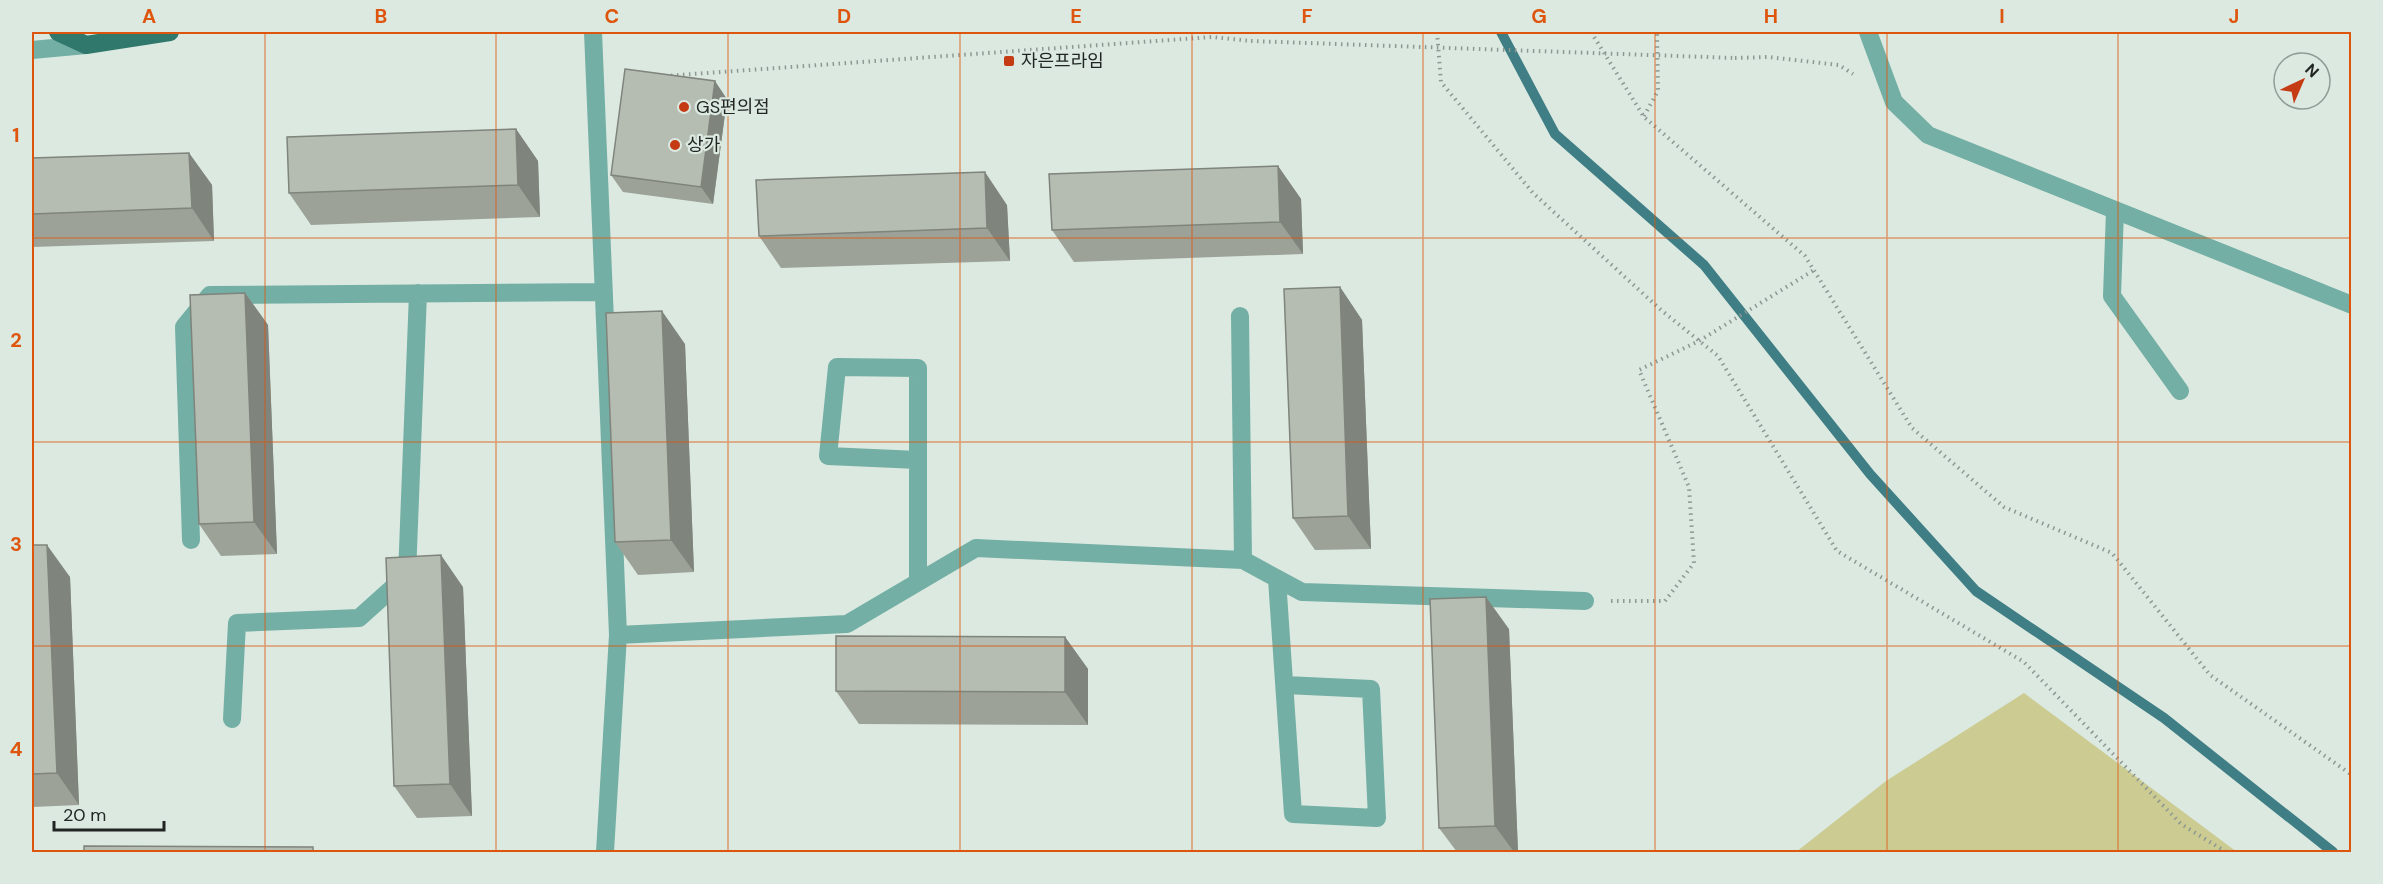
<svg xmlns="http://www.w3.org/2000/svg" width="2383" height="884" viewBox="0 0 2383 884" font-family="'DM Sans','Noto Sans KR',sans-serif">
<rect width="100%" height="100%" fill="#dce9e1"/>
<path fill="#cbcb92" d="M2024,693L2237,852H1796L1886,781Z"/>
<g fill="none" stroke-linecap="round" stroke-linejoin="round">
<path stroke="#3e7e84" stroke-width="10" d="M1501,32L1555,134L1704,265L1870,474L1976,591L2164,718L2333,852"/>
<path stroke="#8e9892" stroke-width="4" stroke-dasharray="1.5 4.5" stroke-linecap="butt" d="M1437,32L1441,82L1533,193L1661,310L1718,356L1837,551L2024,662L2181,824L2226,852
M1591,32L1644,117L1805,256L1912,428L2004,507L2112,553L2210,675L2352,775
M1735,58L1768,57L1839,65L1853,74
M665,76L1212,37L1251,41
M1644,116L1658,91L1657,32
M1611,601H1665L1694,563L1689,487L1639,370L1699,341L1814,270"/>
<path stroke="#73afa4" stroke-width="18" d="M593,32L618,635L847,624L976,548L1243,560L1302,592L1585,601
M1868,32L1894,102L1928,135L2352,305
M32,50L86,45
M2115,210L2112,296L2180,391
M1240,316L1243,560
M918,460L828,456L837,367L918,368V581
M191,540L184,327L210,295L604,292
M1277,579L1293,814L1377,818L1371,689L1285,685
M232,719L237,623L359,618L407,575L418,293
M605,852L618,635"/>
<path stroke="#30776c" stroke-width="18" d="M58,32L86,45L170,32"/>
<path stroke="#8e9892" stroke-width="4" stroke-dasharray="1.5 4.5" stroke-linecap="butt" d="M1251,41L1735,58"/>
</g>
<path fill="#9ca298" d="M727,99L713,204L623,192L611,175Z
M516,129L538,161L540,217L311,225L289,193Z
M189,153L212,185L214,241L32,247V158Z
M1278,166L1301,199L1303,254L1074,262L1052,230Z
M1007,205L1010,261L781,268L759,236Z
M1340,287L1362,320L1371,549L1315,550L1293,518Z
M245,293L268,325L277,554L221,556L199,524Z
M685,344L694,572L638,575L615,542Z
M32,545L70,577L79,805L32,807Z
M463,587L472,816L417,818L394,786Z
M1509,629L1518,852H1457L1439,828Z
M1065,637L1088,669V725L859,724L836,691Z"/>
<path fill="#7f847c" d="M715,81L727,99L713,204L701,187Z
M516,129L538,161L540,217L518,185Z
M189,153L212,185L214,241L192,208Z
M1278,166L1301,199L1303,254L1280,222Z
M985,172L1007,205L1010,261L987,228Z
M1340,287L1362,320L1371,549L1348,516Z
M245,293L268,325L277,554L254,522Z
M662,311L685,344L694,572L671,540Z
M47,545L70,577L79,805L57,773Z
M441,555L463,587L472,816L450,784Z
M1486,597L1509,629L1518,852H1514L1495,826Z
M1065,637L1088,669V725L1065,692Z"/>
<path fill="#b5bcb1" stroke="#7f847c" stroke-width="1.5" d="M625,69L715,81L701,187L611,175Z
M516,129L518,185L289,193L287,137Z
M189,153L192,208L32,214V158Z
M1278,166L1280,222L1052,230L1049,174Z
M985,172L987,228L759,236L756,180Z
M1340,287L1348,516L1293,518L1284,289Z
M245,293L254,522L199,524L190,295Z
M662,311L671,540L615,542L606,313Z
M32,545H47L57,773L32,774Z
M441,555L450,784L394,786L386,558Z
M1486,597L1495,826L1439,828L1430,599Z
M836,636L1065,637V692L836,691Z
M84,846L313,847V852H84Z"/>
<path fill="none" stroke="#de560d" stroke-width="1.5" stroke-opacity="0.55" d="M265,32V852M496,32V852M728,32V852M960,32V852M1192,32V852M1423,32V852M1655,32V852M1887,32V852M2118,32V852M32,238H2352M32,442H2352M32,646H2352"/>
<g fill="#c43b14" stroke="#dce9e1" stroke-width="2">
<rect x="1003" y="55" width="12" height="12" rx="3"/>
<circle cx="684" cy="107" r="6"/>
<circle cx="675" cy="145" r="6"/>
</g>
<g text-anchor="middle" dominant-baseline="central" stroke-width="4.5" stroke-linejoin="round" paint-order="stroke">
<g font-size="18" fill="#212623" stroke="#dce9e1" text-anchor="start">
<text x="1021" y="61">자은프라임</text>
<text x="696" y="107">GS편의점</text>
<text x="687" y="145">상가</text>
</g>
</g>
<rect width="2383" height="884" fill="none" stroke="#dce9e1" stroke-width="66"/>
<g transform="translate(2302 81) rotate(44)"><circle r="28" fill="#dce9e1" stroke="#919b95" stroke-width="1.5"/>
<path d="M0-4.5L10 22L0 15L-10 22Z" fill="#c43b14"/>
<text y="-9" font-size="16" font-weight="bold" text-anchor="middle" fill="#212623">N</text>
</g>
<path d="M54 821v9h110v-9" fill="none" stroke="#212623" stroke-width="3"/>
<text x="63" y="821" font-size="18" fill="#212623" stroke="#dce9e1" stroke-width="4.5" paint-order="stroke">20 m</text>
<rect x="33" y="33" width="2317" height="818" fill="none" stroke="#de560d" stroke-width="2"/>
<g font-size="20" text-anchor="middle" font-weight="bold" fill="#de560d">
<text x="149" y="23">A</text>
<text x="381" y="23">B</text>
<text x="612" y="23">C</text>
<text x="844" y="23">D</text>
<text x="1076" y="23">E</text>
<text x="1307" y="23">F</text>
<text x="1539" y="23">G</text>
<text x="1771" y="23">H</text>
<text x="2002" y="23">I</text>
<text x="2234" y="23">J</text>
<text x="16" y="142">1</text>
<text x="16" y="347">2</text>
<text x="16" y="551">3</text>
<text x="16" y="756">4</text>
</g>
</svg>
